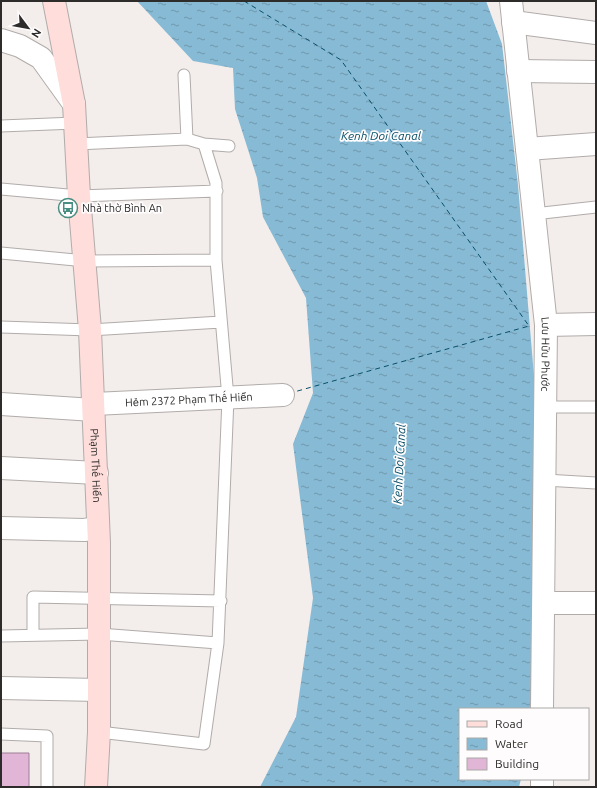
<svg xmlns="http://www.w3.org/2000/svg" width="597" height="788" viewBox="0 0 597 788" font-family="Ubuntu,sans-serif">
<defs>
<pattern id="water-ripples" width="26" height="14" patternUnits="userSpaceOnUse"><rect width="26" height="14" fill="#87bad4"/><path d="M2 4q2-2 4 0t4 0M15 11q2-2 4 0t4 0" fill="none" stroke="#6f97ac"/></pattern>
</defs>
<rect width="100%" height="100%" fill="#f3eeec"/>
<path fill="url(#water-ripples)" d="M137,1H486L502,44L518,185L535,388L534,709H460V779H521L519,787H260L296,717L313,598L293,444L313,393L306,298L263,217L257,178L235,109L233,68L193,61Z"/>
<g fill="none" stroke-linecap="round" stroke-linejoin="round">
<path stroke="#074e68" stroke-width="1" stroke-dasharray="5 4" stroke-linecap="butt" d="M244,1L341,60L529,326L294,392"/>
</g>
<path fill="#e0b5d6" stroke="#9d7f96" d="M1,753H29V787H1Z"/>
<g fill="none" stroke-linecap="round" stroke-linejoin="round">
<g stroke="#b1acaa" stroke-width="13">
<path id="service" d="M184,75L187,139
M1,126L75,123
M76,144L187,139L204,144L229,146
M1,189L79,196L217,191
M534,214L596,207
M1,253L86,261L216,260
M1,327L90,330L221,322
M546,407H596
M545,480L596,483
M33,635V597L221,601
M1,636L99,634L218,643
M99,732L204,744L218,643L228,398L216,260V183L204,144
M1,734L47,736V787"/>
</g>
<g stroke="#b1acaa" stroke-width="24">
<g id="minor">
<path d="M513,22L596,33"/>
<path d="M1,40L20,46L41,58L74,104"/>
<path d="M518,71L596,72"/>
<path d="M527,149L596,144"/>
<path d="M546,325L596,324"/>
<path d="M1,404L94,410"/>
<path id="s1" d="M94,404L283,395"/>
<path d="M1,468L97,473"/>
<path d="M1,528L84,530L98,528"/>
<path d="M544,603H596"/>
<path d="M1,688L99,690"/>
</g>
</g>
<g stroke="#b1acaa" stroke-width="24">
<g id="tertiary">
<path id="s2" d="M511,1L546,325L542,709"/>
<path d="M542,787V779"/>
</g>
</g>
<g stroke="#b1acaa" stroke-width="24">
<g id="secondary">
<path id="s3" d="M54,1L74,104L79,196L90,330L99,543V732L96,787"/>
</g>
</g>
<use href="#service" stroke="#fff" stroke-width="11"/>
<use href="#minor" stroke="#fff" stroke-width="22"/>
<use href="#tertiary" stroke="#fff" stroke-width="22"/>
<use href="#secondary" stroke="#feddda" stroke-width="22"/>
</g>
<defs>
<g id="bus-ring" transform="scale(1)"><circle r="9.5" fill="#fefcfc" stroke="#498e82" stroke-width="1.5"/><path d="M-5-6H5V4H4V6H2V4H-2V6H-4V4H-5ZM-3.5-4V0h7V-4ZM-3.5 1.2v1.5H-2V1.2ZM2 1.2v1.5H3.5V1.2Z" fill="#498e82"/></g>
</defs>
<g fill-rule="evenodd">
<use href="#bus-ring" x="68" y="208"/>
</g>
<g text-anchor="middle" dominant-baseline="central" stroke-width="3.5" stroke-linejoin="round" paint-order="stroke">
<g font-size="11" fill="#2d2c2b" stroke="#fefcfc" text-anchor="start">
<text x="82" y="208">Nhà thờ Bình An</text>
</g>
<g font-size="11" fill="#2d2c2b" stroke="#fefcfc">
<text stroke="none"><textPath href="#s2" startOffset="355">Lưu Hữu Phước</textPath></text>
<text stroke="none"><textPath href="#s1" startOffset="95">Hẻm 2372 Phạm Thế Hiển</textPath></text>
<text stroke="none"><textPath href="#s3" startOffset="467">Phạm Thế Hiển</textPath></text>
</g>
<g font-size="12" font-style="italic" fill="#074e68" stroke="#fefcfc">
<text x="381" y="135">Kenh Doi Canal</text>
<text transform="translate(399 464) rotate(-87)">Kenh Doi Canal</text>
</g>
</g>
<rect width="597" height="788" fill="none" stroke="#2d2c2b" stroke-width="4"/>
<rect x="459" y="708" width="130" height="72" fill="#fefcfc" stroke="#aaa9a8"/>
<rect x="467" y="721" width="20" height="6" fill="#feddda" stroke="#aaa9a8"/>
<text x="495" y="728" font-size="12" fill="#2d2c2b">Road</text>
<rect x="467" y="738" width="20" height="12" fill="url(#water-ripples)" stroke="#aaa9a8"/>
<text x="495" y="748" font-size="12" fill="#2d2c2b">Water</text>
<rect x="467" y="758" width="20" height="12" fill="#e0b5d6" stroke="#aaa9a8"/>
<text x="495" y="768" font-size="12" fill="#2d2c2b">Building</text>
<g transform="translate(28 28) rotate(122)" stroke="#fefcfc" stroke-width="3" paint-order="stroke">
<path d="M0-3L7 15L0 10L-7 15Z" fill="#2d2c2b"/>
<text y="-6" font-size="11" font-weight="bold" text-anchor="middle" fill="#2d2c2b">N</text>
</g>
</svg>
